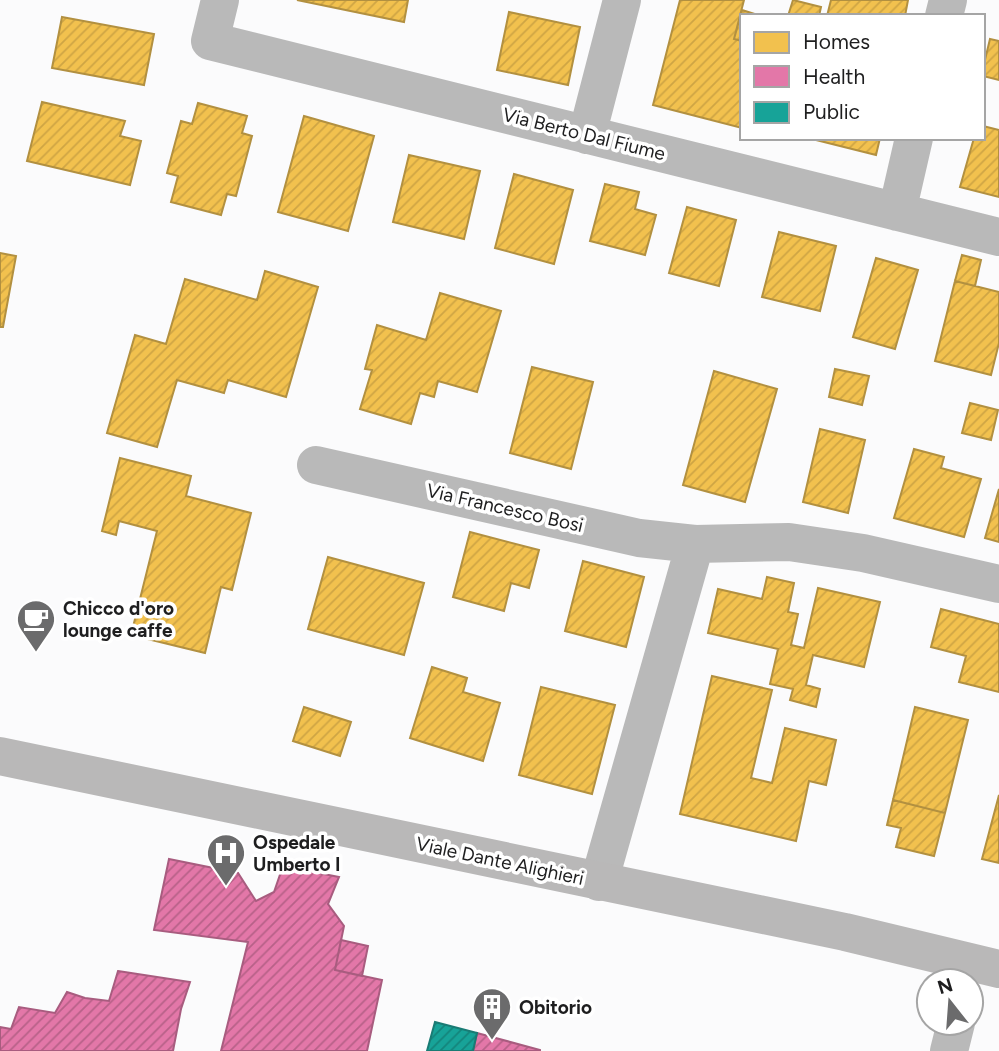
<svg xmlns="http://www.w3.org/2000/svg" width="999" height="1051" viewBox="0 0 999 1051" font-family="Figtree,sans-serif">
<defs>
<pattern id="homes-hatch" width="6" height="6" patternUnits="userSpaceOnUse" patternTransform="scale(1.75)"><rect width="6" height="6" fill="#f2c14e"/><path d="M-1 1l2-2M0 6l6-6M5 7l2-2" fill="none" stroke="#cfa544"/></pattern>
<pattern id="health-hatch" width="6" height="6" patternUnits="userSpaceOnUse" patternTransform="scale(1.75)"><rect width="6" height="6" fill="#e377a8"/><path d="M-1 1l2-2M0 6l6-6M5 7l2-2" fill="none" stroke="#b76188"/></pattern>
<pattern id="public-hatch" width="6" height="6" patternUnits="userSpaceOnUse" patternTransform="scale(1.75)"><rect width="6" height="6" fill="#17a398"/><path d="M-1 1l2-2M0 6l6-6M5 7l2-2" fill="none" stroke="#14847b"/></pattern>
</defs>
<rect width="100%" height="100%" fill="#fbfbfc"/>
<path fill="url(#homes-hatch)" stroke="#b29040" stroke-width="2" d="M297,0H408L404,22Z
M680,0H744L734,39L742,41V128L653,105Z
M793,0L821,7L819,16H788Z
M831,0H908L905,16H827Z
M742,10L761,16H742V41L734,39Z
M509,12L580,27L568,85L497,70Z
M62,17L154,34L144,85L52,68Z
M990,39L999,41V80L983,76V68Z
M42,102L125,121L120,136L141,141L130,185L27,161Z
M198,103L247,116L242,133L252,136L236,196L227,194L221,215L171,202L178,176L167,173L181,121L192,124Z
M304,116L374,136L348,231L278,212Z
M983,126L999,130V197L960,187L974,138H983Z
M808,138H880L876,155Z
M409,155L480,171L464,239L393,222Z
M514,174L573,190L554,264L495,248Z
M605,184L639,192L635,209L656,215L645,255L590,241Z
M687,207L736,220L719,286L669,273Z
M779,232L836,246L820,311L762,297Z
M0,253L16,256L3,327H0Z
M962,255L981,260L975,286L955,281Z
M876,258L918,270L895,349L853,337Z
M265,271L318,287L286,397L228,380L224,393L177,380L157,447L107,433L135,335L166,344L185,279L257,300Z
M955,281L999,292V343L991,375L935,361Z
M440,293L501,311L477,392L438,381L434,397L420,393L411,424L360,409L372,370L365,369L377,325L426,340Z
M532,367L593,382L571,469L510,453Z
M835,369L869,376L862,405L829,397Z
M714,371L777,389L745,502L683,485Z
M970,403L998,410L991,440L962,433Z
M820,429L865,440L848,513L803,502Z
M914,449L944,457L941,468L981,479L964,537L894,518Z
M120,458L191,476L186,496L251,513L232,590L221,587L205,653L131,635L157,531L119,521L116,535L102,531Z
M999,489V542L985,538Z
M470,532L539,550L529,588L511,583L504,611L453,597Z
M328,557L424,583L404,655L308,629Z
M583,561L644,577L626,647L565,631Z
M767,577L794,583L788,612L798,614L791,645L804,648L818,588L880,602L864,667L813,655L806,685L820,689L816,707L790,700L793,689L770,684L778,649L708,633L718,589L762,599Z
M941,609L999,624V692L959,682L966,656L931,647Z
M432,667L467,678L463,692L500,703L483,761L410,738Z
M712,676L772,690L751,778L772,783L785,728L836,740L826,785L809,781L796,841L680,814Z
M541,687L615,705L592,794L519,775Z
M304,707L351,722L340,756L293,741Z
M915,707L968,720L945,813L893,800Z
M999,795V863L982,859Z
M893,800L945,813L934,856L896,847L901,828L887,825Z"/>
<path fill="url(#health-hatch)" stroke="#a85c7f" stroke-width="2" d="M169,859L238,873L256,901L274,892L283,866L339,877L328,904L344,926L335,970L382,980L367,1051H221L248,942L154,930Z
M341,940L368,946L362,976L335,970Z
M118,971L190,982L181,1009L173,1051H0V1027L11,1029L19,1007L55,1013L67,992L85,998L109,1001Z
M477,1033L540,1050V1051H473Z"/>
<path fill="url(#public-hatch)" stroke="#197b74" stroke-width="2" d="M435,1022L477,1033L473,1051H427Z"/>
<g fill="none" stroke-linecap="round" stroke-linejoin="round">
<path stroke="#b9b9b9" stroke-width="38" d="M220,0L210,41L999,237
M944,16L948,0
M587,135L622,0
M897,212L914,138
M316,465L639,538L695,544L789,542L863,553L999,584
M599,882L695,544
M949,1051L956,1023"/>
<path stroke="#b9b8b8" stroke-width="38" d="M0,756L845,932L999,969"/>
</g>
<defs>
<g id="cafe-pin" transform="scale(2.0125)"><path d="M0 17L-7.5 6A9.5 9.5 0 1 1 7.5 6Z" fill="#6b6b6c" stroke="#fff"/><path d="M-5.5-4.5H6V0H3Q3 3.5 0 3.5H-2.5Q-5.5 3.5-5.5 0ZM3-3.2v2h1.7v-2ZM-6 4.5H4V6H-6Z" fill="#fff"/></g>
<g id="hospital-pin" transform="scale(2.0125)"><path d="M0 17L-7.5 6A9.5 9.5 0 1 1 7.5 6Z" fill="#6b6b6c" stroke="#fff"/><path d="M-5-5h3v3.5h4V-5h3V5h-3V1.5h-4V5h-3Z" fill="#fff"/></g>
<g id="building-pin" transform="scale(2.0125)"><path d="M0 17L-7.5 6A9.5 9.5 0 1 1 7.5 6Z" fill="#6b6b6c" stroke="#fff"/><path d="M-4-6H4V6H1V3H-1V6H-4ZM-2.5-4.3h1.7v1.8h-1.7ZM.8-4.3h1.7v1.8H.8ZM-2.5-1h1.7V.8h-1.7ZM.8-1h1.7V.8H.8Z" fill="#fff"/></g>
</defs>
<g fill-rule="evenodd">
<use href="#cafe-pin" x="36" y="619"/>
<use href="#hospital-pin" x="226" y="853"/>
<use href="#building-pin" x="492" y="1007"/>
</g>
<g text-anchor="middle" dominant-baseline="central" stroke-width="7" stroke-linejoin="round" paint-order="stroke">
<g font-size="19" fill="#1e1e1f" stroke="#fff">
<text transform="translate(584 134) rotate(14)">Via Berto Dal Fiume</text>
<text transform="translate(505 508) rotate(13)">Via Francesco Bosi</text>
<text transform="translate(500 861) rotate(12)">Viale Dante Alighieri</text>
</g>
<g font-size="19" font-weight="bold" fill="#1e1e1f" stroke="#fff" text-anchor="start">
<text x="63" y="608">Chicco d'oro<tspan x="63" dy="22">lounge caffe</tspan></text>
<text x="253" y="842">Ospedale<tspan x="253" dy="22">Umberto I</tspan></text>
<text x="519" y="1007">Obitorio</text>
</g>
</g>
<rect x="740" y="14" width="245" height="126" fill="#ffffff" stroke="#a5a5a5" stroke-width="2"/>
<rect x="754" y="32" width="35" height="21" fill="#f2c14e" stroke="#a5a5a5" stroke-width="2"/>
<text x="803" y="49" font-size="21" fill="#1e1e1f">Homes</text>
<rect x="754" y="66" width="35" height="21" fill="#e377a8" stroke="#a5a5a5" stroke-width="2"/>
<text x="803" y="84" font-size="21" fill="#1e1e1f">Health</text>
<rect x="754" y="102" width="35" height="21" fill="#17a398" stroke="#a5a5a5" stroke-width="2"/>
<text x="803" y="119" font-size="21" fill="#1e1e1f">Public</text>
<g transform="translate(950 1002) rotate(343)"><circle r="33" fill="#ffffff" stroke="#a5a5a5" stroke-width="2"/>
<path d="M0-5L12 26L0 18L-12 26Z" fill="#6b6b6c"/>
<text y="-10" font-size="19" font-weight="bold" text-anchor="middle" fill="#1e1e1f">N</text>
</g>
</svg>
